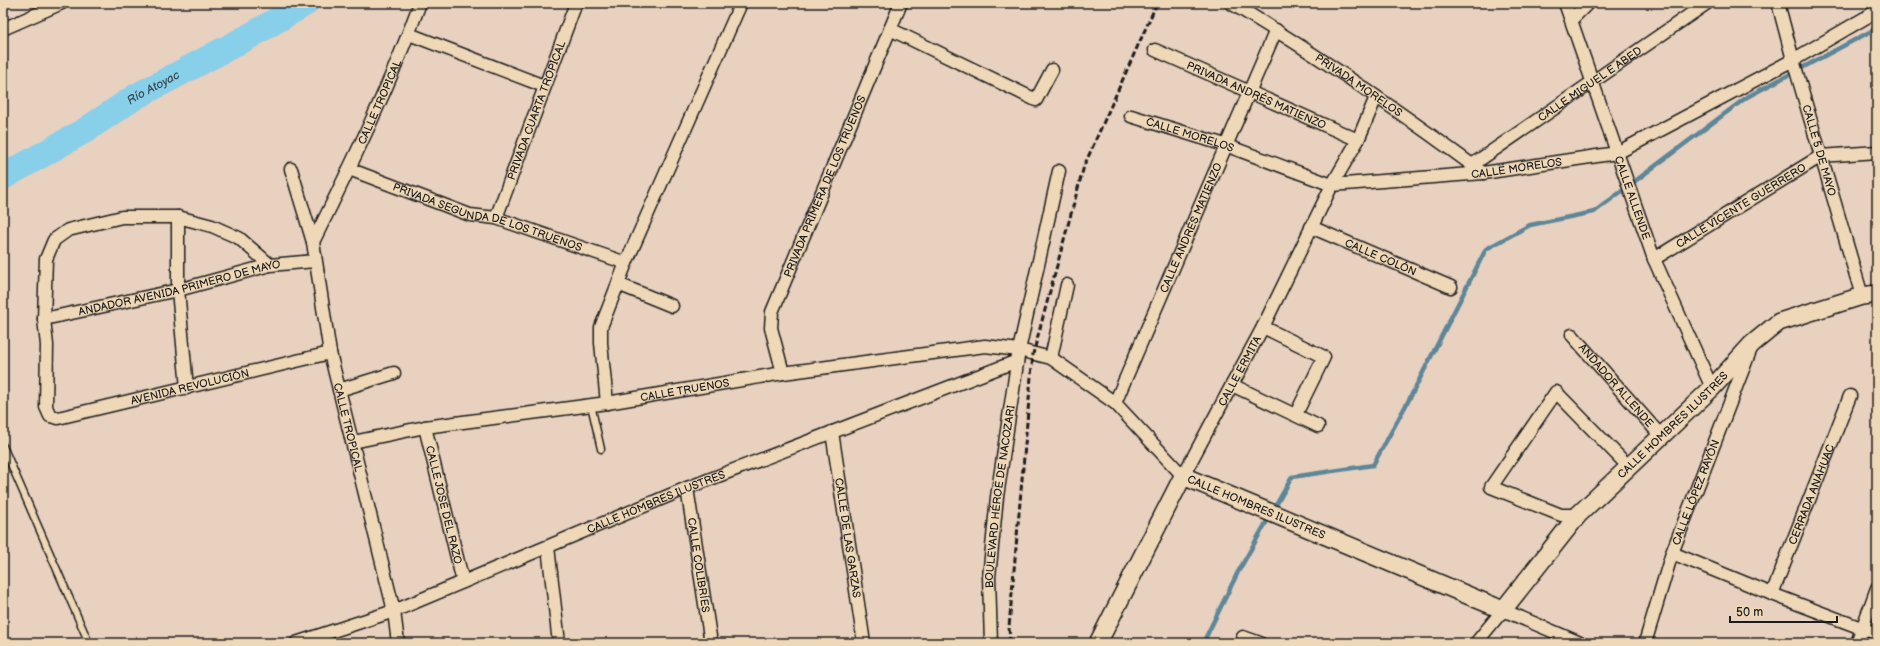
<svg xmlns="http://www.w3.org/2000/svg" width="1880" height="646" viewBox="0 0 1880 646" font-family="'Balsamiq Sans',sans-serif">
<rect width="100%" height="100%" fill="#e9d1c0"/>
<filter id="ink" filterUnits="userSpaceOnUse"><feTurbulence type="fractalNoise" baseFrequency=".025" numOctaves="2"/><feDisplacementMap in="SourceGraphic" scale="8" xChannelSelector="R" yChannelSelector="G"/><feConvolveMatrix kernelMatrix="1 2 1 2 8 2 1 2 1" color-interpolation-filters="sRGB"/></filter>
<g filter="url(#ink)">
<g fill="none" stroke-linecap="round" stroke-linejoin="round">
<path stroke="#5d8798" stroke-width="4.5" d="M1203,643L1238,572L1292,477L1373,465L1411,396L1486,249L1530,225L1594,212L1747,97L1877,28"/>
<path stroke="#88cfea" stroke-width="26" id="s1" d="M3,177L84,131L135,97L248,37L306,3"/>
<g stroke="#1c1c1c" stroke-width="9">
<path id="lane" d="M591,405L601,449
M3,446L89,643"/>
</g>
<g stroke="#1c1c1c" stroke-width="15">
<g id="street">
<path id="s2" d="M1231,3C1318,55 1402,113 1483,173"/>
<path id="s3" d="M1565,3L1654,259L1712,388"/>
<path id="s4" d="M1778,3L1793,60L1862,296"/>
<path d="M1571,20L1588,3"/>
<path d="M3,29L62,3"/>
<path d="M890,29L1036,100L1052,70"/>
<path d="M409,34L544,86"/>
<path id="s5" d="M1155,50L1358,140"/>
<path id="s6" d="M1131,116L1225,145L1332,185L1483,173L1617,153L1793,60L1877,11"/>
<path id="s7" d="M1472,165L1707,3"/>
<path id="s8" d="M291,169L313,242L330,353L394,611L398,643"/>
<path id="s9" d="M349,169L470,215L496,218L626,263"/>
<path d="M178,217V290L187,388"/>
<path id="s10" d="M496,218L576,3"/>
<path id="s11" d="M1311,227L1451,287"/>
<path id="s12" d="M313,242C352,164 390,85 420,3"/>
<path id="s13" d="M1654,259L1821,156L1877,152"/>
<path id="s14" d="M270,265L239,238L212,226L178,217H122L68,230L54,240L46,259L44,319L47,345L46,407L50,416L58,418L330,353"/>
<path d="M618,284L672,306"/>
<path id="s15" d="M44,319L178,290L270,265L315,261"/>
<path d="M1263,327L1324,357L1296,414"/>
<path id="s16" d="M1572,335L1661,436"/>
<path d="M1051,358L1067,285"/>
<path id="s17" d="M783,373L771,328L772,312L901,3"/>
<path d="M1232,385L1318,426"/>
<path d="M339,390L394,373"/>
<path d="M607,403L601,343V327L626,263L741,3"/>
<path id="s18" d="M1115,403L1276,30"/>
<path id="s19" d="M425,427L463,582"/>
<path id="s20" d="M832,432L864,643"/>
<path id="s21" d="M353,442L425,427L607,403L783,373L985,346L1019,350L1051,358L1115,403L1183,476L1263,327L1332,185L1358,140L1376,97"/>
<path id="s22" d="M687,488L711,643"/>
<path d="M1578,515H1561L1491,487L1556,392L1629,467"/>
<path d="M548,547L559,643"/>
<path d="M1672,553L1772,594L1877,634"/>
<path id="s23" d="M1772,594L1850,396"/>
<path d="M1243,637L1260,643"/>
<path id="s24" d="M296,643L394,611L687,488L1017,361"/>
<path id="s25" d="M991,643L989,577L997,497L1019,350L1059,171"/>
<path d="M1476,643L1503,610L1580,643"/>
<path id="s26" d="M1645,643L1672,553L1750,351"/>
<path d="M1857,643L1877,588"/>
</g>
</g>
<g stroke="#1c1c1c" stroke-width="20">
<g id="secondary">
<path id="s27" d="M1098,643L1183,476L1503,610L1578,515L1712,388L1752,344L1779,322L1862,296L1877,294"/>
</g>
</g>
<use href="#lane" stroke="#efd8b7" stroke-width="6"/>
<use href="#street" stroke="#efd8b7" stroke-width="12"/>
<use href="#secondary" stroke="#efd8b7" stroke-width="17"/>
<path stroke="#1c1c1c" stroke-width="3" stroke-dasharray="6 3" stroke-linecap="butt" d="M1010,643L1009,627L1033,354L1084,166L1157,3"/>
</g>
</g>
<g text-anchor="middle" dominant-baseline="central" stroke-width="3" stroke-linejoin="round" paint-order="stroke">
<g font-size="11" fill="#1c1c1c" stroke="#efd8b7">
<text stroke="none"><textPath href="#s7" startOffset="143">CALLE MIGUEL E ABED</textPath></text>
<text stroke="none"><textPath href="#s2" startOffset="152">PRIVADA MORELOS</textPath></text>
<text stroke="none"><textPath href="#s5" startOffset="111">PRIVADA ANDRÉS MATIENZO</textPath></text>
<text stroke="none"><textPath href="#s12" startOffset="155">CALLE TROPICAL</textPath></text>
<text stroke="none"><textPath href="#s10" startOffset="115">PRIVADA CUARTA TROPICAL</textPath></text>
<text stroke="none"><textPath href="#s6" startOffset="62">CALLE MORELOS</textPath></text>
<text stroke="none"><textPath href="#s4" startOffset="153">CALLE 5 DE MAYO</textPath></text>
<text stroke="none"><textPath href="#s6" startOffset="398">CALLE MORELOS</textPath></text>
<text stroke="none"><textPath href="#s17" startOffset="199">PRIVADA PRIMERA DE LOS TRUENOS</textPath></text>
<text stroke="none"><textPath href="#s3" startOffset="206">CALLE ALLENDE</textPath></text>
<text stroke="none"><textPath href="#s13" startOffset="102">CALLE VICENTE GUERRERO</textPath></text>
<text stroke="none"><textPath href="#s9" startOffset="147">PRIVADA SEGUNDA DE LOS TRUENOS</textPath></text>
<text stroke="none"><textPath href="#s18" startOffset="191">CALLE ANDRÉS MATIENZO</textPath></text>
<text stroke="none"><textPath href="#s11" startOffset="76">CALLE COLÓN</textPath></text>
<text stroke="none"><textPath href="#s15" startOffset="139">ANDADOR AVENIDA PRIMERO DE MAYO</textPath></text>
<text stroke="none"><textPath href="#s21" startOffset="1004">CALLE ERMITA</textPath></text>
<text stroke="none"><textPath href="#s16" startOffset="67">ANDADOR ALLENDE</textPath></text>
<text stroke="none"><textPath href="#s14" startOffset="557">AVENIDA REVOLUCIÓN</textPath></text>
<text stroke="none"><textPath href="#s21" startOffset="336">CALLE TRUENOS</textPath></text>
<text stroke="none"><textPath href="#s27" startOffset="786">CALLE HOMBRES ILUSTRES</textPath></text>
<text stroke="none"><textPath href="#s8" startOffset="265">CALLE TROPICAL</textPath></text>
<text stroke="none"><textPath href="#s26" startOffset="159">CALLE LÓPEZ RAYÓN</textPath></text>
<text stroke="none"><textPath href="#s23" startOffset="107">CERRADA ANÁHUAC</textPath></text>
<text stroke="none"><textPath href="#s25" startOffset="147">BOULEVARD HÉROE DE NACOZARI</textPath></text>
<text stroke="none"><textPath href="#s24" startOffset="387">CALLE HOMBRES ILUSTRES</textPath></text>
<text stroke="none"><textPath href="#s19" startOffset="80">CALLE JOSÉ DEL RAZO</textPath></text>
<text stroke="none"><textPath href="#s27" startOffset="267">CALLE HOMBRES ILUSTRES</textPath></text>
<text stroke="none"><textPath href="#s20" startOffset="107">CALLE DE LAS GARZAS</textPath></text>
<text stroke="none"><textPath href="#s22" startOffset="78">CALLE COLIBRÍES</textPath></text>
</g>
<g font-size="12" font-style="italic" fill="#374950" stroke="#efd8b7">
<text stroke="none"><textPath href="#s1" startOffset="175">Río Atoyac</textPath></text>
</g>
</g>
<rect width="1880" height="646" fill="none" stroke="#efd8b7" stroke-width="16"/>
<rect x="8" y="8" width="1864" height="630" fill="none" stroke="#1c1c1c" stroke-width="1.5" filter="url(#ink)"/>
<path d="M1730 616v6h107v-6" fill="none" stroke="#1c1c1c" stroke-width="2"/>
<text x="1736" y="616" font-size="12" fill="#1c1c1c" stroke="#efd8b7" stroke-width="3" paint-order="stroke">50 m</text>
</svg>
